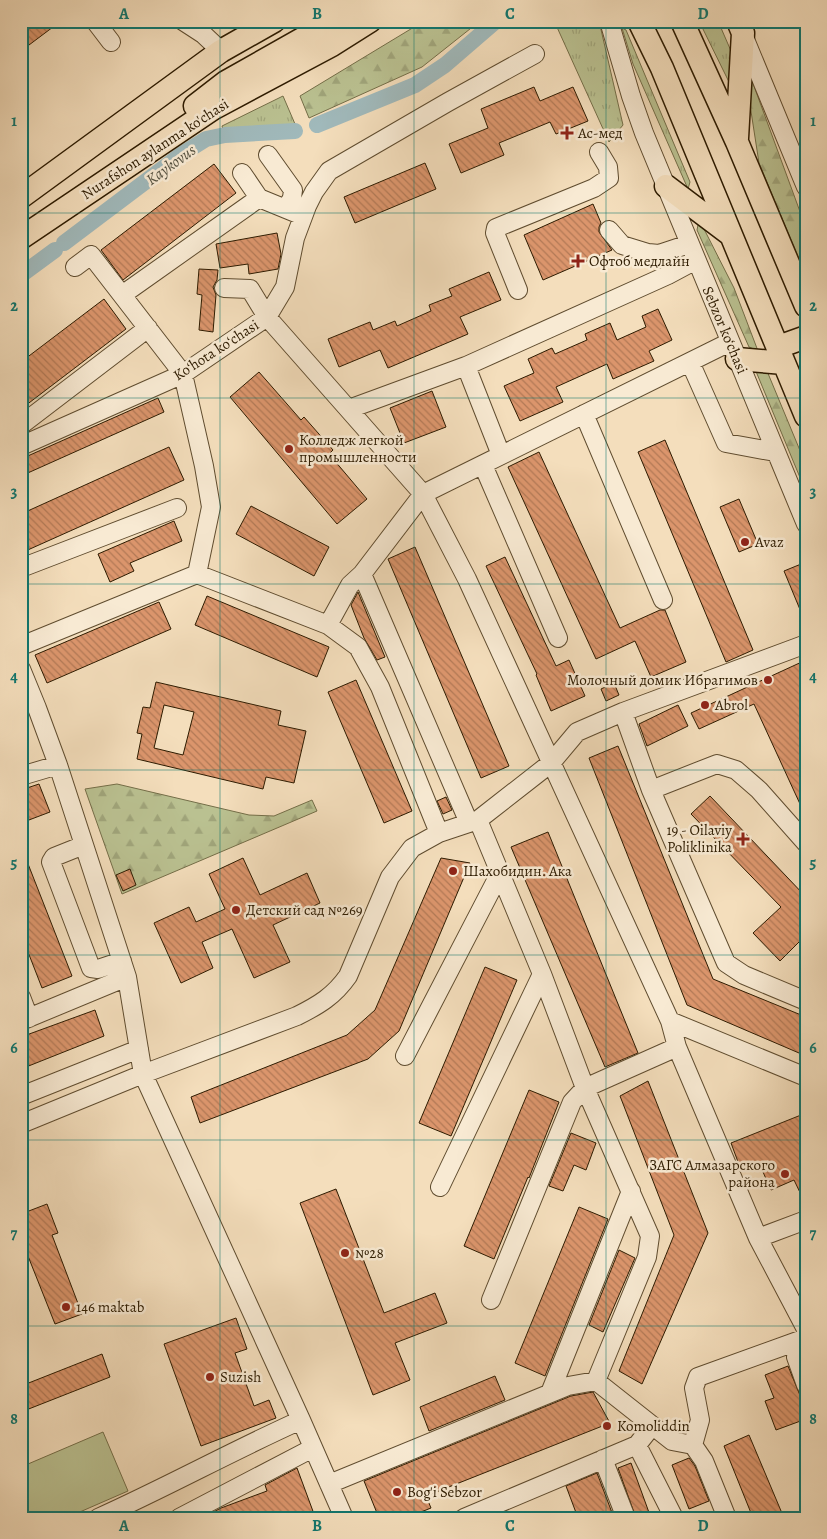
<svg xmlns="http://www.w3.org/2000/svg" width="827" height="1539" viewBox="0 0 827 1539" font-family="Alegreya,serif">
<defs>
<pattern id="grass-tufts" width="24" height="20" patternUnits="userSpaceOnUse" patternTransform="scale(1.25)"><rect width="24" height="20" fill="#bac191"/><path d="M3 7l-1-3M5 7V3M7 7l1-3M15 17l-1-3M17 17v-4M19 17l1-3" fill="none" stroke="#a0a57b"/></pattern>
<pattern id="forest-firs" width="22" height="20" patternUnits="userSpaceOnUse" patternTransform="scale(1.25)"><rect width="22" height="20" fill="#bac191"/><path d="M5 1l3.5 6h-7zM16 11l3.5 6h-7z" fill="#a0a57b"/></pattern>
<pattern id="building-back-hatch" width="6" height="6" patternUnits="userSpaceOnUse" patternTransform="scale(1.25)"><rect width="6" height="6" fill="#db956c"/><path d="M-1 5l2 2M0 0l6 6M5-1l2 2" fill="none" stroke="#b27956"/></pattern>
</defs>
<rect width="100%" height="100%" fill="#f4debc"/>
<filter id="stains"><feTurbulence type="fractalNoise" baseFrequency=".004" numOctaves="4"/><feColorMatrix values="0 0 0 0 .2 0 0 0 0 .09 0 0 0 0 .02 0 0 0 .5 -.17"/></filter>
<radialGradient id="worn" r=".72"><stop offset=".6" stop-color="#630" stop-opacity="0"/><stop offset="1" stop-color="#630" stop-opacity=".3"/></radialGradient>
<path fill="url(#grass-tufts)" stroke="#746e48" d="M557,21H599L623,125L609,142L556,25Z
M699,21H718L731,51L730,84Z
M622,28L626,30L690,182L688,189L633,64Z
M283,96L295,124L286,128L224,132L222,126Z"/>
<path fill="url(#forest-firs)" stroke="#746e48" d="M424,21H480L422,67L309,118L300,96Z
M751,78L806,228V276L759,163L746,79Z
M698,225L703,227L734,288L758,351L749,347L697,230Z
M755,369L767,371L806,465V492Z
M117,784L249,815L274,816L312,800L317,811L122,894L85,789Z"/>
<path fill="#bac191" stroke="#746e48" d="M103,1432L128,1491L66,1518H24L21,1511V1467Z"/>
<g fill="none" stroke-linecap="round" stroke-linejoin="round">
<path stroke="#a0b9bb" stroke-width="16" d="M317,125L415,85L445,65L496,21
M64,243L182,154L206,139L225,135L295,131
M21,275L55,250"/>
</g>
<path fill="url(#building-back-hatch)" stroke="#2d1b00" fill-rule="evenodd" d="M21,21H61L21,51Z
M534,87L540,101L573,87L588,121L556,134L550,122L499,143L504,155L461,173L449,144L488,128L481,109Z
M425,163L436,189L355,223L344,197Z
M214,164L236,193L123,280L101,250Z
M593,204L601,223L599,227V232L612,250L543,280L524,235Z
M277,233L281,254L278,269L249,274L248,264L220,268L216,244Z
M199,269L218,270L217,280L213,287L216,295L213,332L199,330L202,295L197,294Z
M489,272L501,300L460,317L468,334L388,368L380,350L339,367L328,339L370,322L373,330L395,321L397,326L431,311L429,305L452,296L449,289Z
M104,299L126,329L21,409V362Z
M658,309L672,340L649,351L654,361L613,379L607,364L556,387L563,402L520,421L504,386L534,373L528,359L552,348L555,354L587,340L585,334L610,323L617,340L646,327L642,316Z
M259,372L301,420L304,417L333,450L329,454L367,499L337,524L230,397Z
M432,391L446,427L404,443L390,408Z
M158,398L164,412L21,476V459Z
M665,440L753,650L726,662L638,452Z
M169,447L184,480L21,553V514Z
M539,452L620,628L660,610H665L686,662L651,677L635,641L596,659L508,467Z
M739,499L758,544L739,552L720,507Z
M251,506L329,547L314,576L236,534Z
M174,521L182,541L130,563L134,571L110,582L98,554Z
M415,547L509,766L481,778L388,559Z
M505,557L556,666L569,660L585,696L551,711L536,675L537,674L486,566Z
M806,562V624L784,571Z
M358,592L385,657L377,660L364,638L351,605Z
M207,596L329,647L317,677L195,625Z
M159,602L171,629L47,683L35,655Z
M806,660V817L754,704L699,729L691,713Z
M356,680L412,811L384,823L328,692Z
M156,682L281,711L278,725L306,731L294,783L266,777L263,789L137,759L142,734L137,733L143,707L150,708ZM164,705L194,712L183,755L154,748Z
M614,683L619,695L606,701L601,689Z
M678,705L688,726L647,746L639,724Z
M618,746L713,979L806,1017V1056L687,1005L589,758Z
M39,784L50,812L21,823V790Z
M710,796L806,897V935L780,961L753,933L781,907L691,814Z
M446,797L452,810L443,814L437,801Z
M548,832L638,1053L605,1067L511,847Z
M21,846L72,976L42,988L21,934Z
M243,858L260,895L307,873L320,903L273,925L290,962L254,978L232,929L202,942L213,968L181,983L154,923L189,907L196,922L225,909L209,874Z
M441,858L470,863L399,1031L368,1059L200,1123L191,1097L347,1035L375,1010Z
M130,869L136,885L123,891L116,875Z
M485,967L517,980L451,1136L419,1123Z
M95,1010L104,1036L21,1069V1037Z
M648,1081L708,1233L642,1384L619,1371L674,1235L620,1096Z
M529,1090L559,1102L529,1178L528,1177L494,1259L464,1246Z
M806,1113V1205L794,1180L771,1190L759,1163L741,1170L731,1143Z
M571,1133L596,1143L586,1170L574,1165L563,1191L549,1186Z
M336,1189L384,1313L435,1293L447,1323L395,1343L410,1380L373,1395L300,1203Z
M47,1204L58,1233L52,1235L82,1314L55,1324L24,1246L21,1247V1214Z
M579,1207L608,1219L545,1376L515,1363Z
M619,1250L635,1258L603,1332L589,1325Z
M236,1318L247,1349L235,1353L254,1406L269,1400L276,1418L201,1446L164,1344Z
M102,1354L110,1377L21,1412V1386Z
M788,1366L806,1410V1419L776,1430L765,1401L774,1398L765,1375Z
M495,1376L505,1400L429,1431L420,1407Z
M593,1392L610,1423L426,1496L431,1508L406,1518H379L364,1481L571,1396Z
M749,1435L784,1518H753L724,1446Z
M689,1458L695,1466L709,1501L689,1509L672,1465Z
M631,1463L651,1518H636L618,1468Z
M297,1468L314,1514L303,1518H202L221,1508L267,1491L265,1485Z
M597,1473L614,1518H578L566,1486Z"/>
<g fill="none" stroke-linecap="round" stroke-linejoin="round">
<g stroke="#5f4c2f" stroke-width="20">
<path id="minor" d="M95,21L111,42
M183,21L203,34L221,51
M609,21L631,96L644,133L806,524
M744,37L806,187
M268,155L293,190L292,198L286,209
M242,173L259,198
M609,230L622,245L648,253L659,254L689,244
M75,267L91,255L183,374L204,466L211,507L197,574L328,625L350,585L362,574L423,494L730,342
M224,288L250,289L267,317L423,494L467,579L670,1021L677,1047L758,1238L806,1329
M518,290L495,233L496,228L594,188L609,178L608,167L599,152
M122,295L259,198L303,216
M690,362L726,443L775,452
M466,366L501,455
M349,409L466,366L668,275L696,260
M584,414L663,600
M21,425L148,328
M21,446L183,374L267,317L285,287L295,238L307,206L314,192L329,171L448,102L535,54
M483,465L558,638
M21,568L177,508
M362,574L469,823
M328,625L358,647L380,687L439,833
M21,646L197,574
M21,669L37,708L58,765L127,977L143,1074L301,1420L344,1518
M623,712L651,790L717,764L736,770L759,790L806,843
M21,776L58,765
M651,790L726,963L744,975L806,1001
M478,820L542,974L585,1088L650,1236L647,1257L596,1381
M84,845L54,857L51,862L91,968L98,969L122,961
M21,997L29,1018
M21,1021L127,977
M670,1021L806,1077
M405,1056L500,873
M21,1096L139,1049
M21,1124L143,1074L297,1016C319,1005 334,996 348,976L390,877L412,848L439,833L478,820L551,763L577,732L623,712L806,644
M440,1187L542,974
M758,1238L806,1220
M491,1300L572,1102L585,1088L677,1047
M796,1357L806,1385
M550,1393L631,1191
M637,1445L674,1518
M693,1445L704,1461L727,1518
M603,1459L626,1518
M329,1484L568,1386L596,1381L672,1441L693,1445L700,1420L694,1388L698,1377L806,1338
M98,1518C167,1487 232,1451 301,1420
M179,1518L313,1448
M464,1518L637,1445L652,1426"/>
</g>
<g stroke="#2d1b00" stroke-width="25">
<path id="major" d="M639,21L662,68L806,416
M682,21L737,142L806,306
M195,106L226,82L334,21
M737,138L743,33L738,21
M666,186L731,235
M21,197L221,51L274,21
M21,238L214,108L332,45L370,21
M778,347L806,337
M737,359L784,363"/>
</g>
<use href="#minor" stroke="#f8ead3" stroke-width="18"/>
<use href="#major" stroke="#f4debc" stroke-width="22"/>
</g>
<path fill="none" stroke="#0f766e" stroke-width="1" stroke-opacity="0.55" d="M220,21V1518M414,21V1518M606,21V1518M21,213H806M21,398H806M21,584H806M21,770H806M21,955H806M21,1140H806M21,1326H806"/>
<g fill="#8f2418" stroke="#f8ead3" stroke-width="2">
<path d="M564.5 125.5h5v5h5v5h-5v5h-5v-5h-5v-5h5z"/>
<path d="M575.5 253.5h5v5h5v5h-5v5h-5v-5h-5v-5h5z"/>
<circle cx="289" cy="449" r="5"/>
<circle cx="745" cy="542" r="5"/>
<circle cx="768" cy="680" r="5"/>
<circle cx="705" cy="705" r="5"/>
<path d="M740.5 831.5h5v5h5v5h-5v5h-5v-5h-5v-5h5z"/>
<circle cx="453" cy="871" r="5"/>
<circle cx="236" cy="910" r="5"/>
<circle cx="785" cy="1174" r="5"/>
<circle cx="345" cy="1253" r="5"/>
<circle cx="66" cy="1307" r="5"/>
<circle cx="210" cy="1377" r="5"/>
<circle cx="607" cy="1426" r="5"/>
<circle cx="397" cy="1492" r="5"/>
</g>
<g text-anchor="middle" dominant-baseline="central" stroke-width="5" stroke-linejoin="round" paint-order="stroke">
<g font-size="15" fill="#2d1b00" stroke="#f8ead3" text-anchor="start">
<text x="578" y="133">Ас-мед</text>
<text x="589" y="261">Офтоб медлайн</text>
<text x="299" y="440">Колледж легкой<tspan x="299" dy="17">промышленности</tspan></text>
<text x="755" y="542">Avaz</text>
<text x="758" y="680" text-anchor="end">Молочный домик Ибрагимов</text>
<text x="715" y="705">Abrol</text>
<text x="732" y="830" text-anchor="end">19 - Oilaviy<tspan x="732" dy="17">Poliklinika</tspan></text>
<text x="463" y="871">Шахобидин. Ака</text>
<text x="246" y="910">Детский сад №269</text>
<text x="775" y="1165" text-anchor="end">ЗАГС Алмазарского<tspan x="775" dy="17">района</tspan></text>
<text x="355" y="1253">№28</text>
<text x="76" y="1307">146 maktab</text>
<text x="220" y="1377">Suzish</text>
<text x="617" y="1426">Komoliddin</text>
<text x="407" y="1492">Bog'i Sebzor</text>
</g>
<g font-size="15" fill="#2d1b00" stroke="#f8ead3">
<text transform="translate(155 149) rotate(-33)">Nurafshon aylanma ko'chasi</text>
<text transform="translate(725 330) rotate(67)">Sebzor ko‘chasi</text>
<text transform="translate(216 350) rotate(-33)">Koʻhota koʻchasi</text>
</g>
<g font-size="16" font-style="italic" fill="#555241" stroke="#f8ead3">
<text transform="translate(171 165) rotate(-36)">Kaykovus</text>
</g>
</g>
<rect width="827" height="1539" fill="none" stroke="#f4debc" stroke-width="55"/>
<rect x="28" y="28" width="772" height="1484" fill="none" stroke="#0f766e" stroke-width="2"/>
<g font-size="16" text-anchor="middle" font-weight="bold" fill="#0f766e">
<text x="124" y="19">A</text>
<text x="317" y="19">B</text>
<text x="510" y="19">C</text>
<text x="703" y="19">D</text>
<text x="14" y="126">1</text>
<text x="813" y="126">1</text>
<text x="14" y="311">2</text>
<text x="813" y="311">2</text>
<text x="14" y="497">3</text>
<text x="813" y="497">3</text>
<text x="14" y="682">4</text>
<text x="813" y="682">4</text>
<text x="14" y="868">5</text>
<text x="813" y="868">5</text>
<text x="14" y="1053">6</text>
<text x="813" y="1053">6</text>
<text x="14" y="1239">7</text>
<text x="813" y="1239">7</text>
<text x="14" y="1424">8</text>
<text x="813" y="1424">8</text>
<text x="124" y="1531">A</text>
<text x="317" y="1531">B</text>
<text x="510" y="1531">C</text>
<text x="703" y="1531">D</text>
</g>
<rect width="100%" height="100%" filter="url(#stains)"/>
<rect width="100%" height="100%" fill="url(#worn)"/>
</svg>
